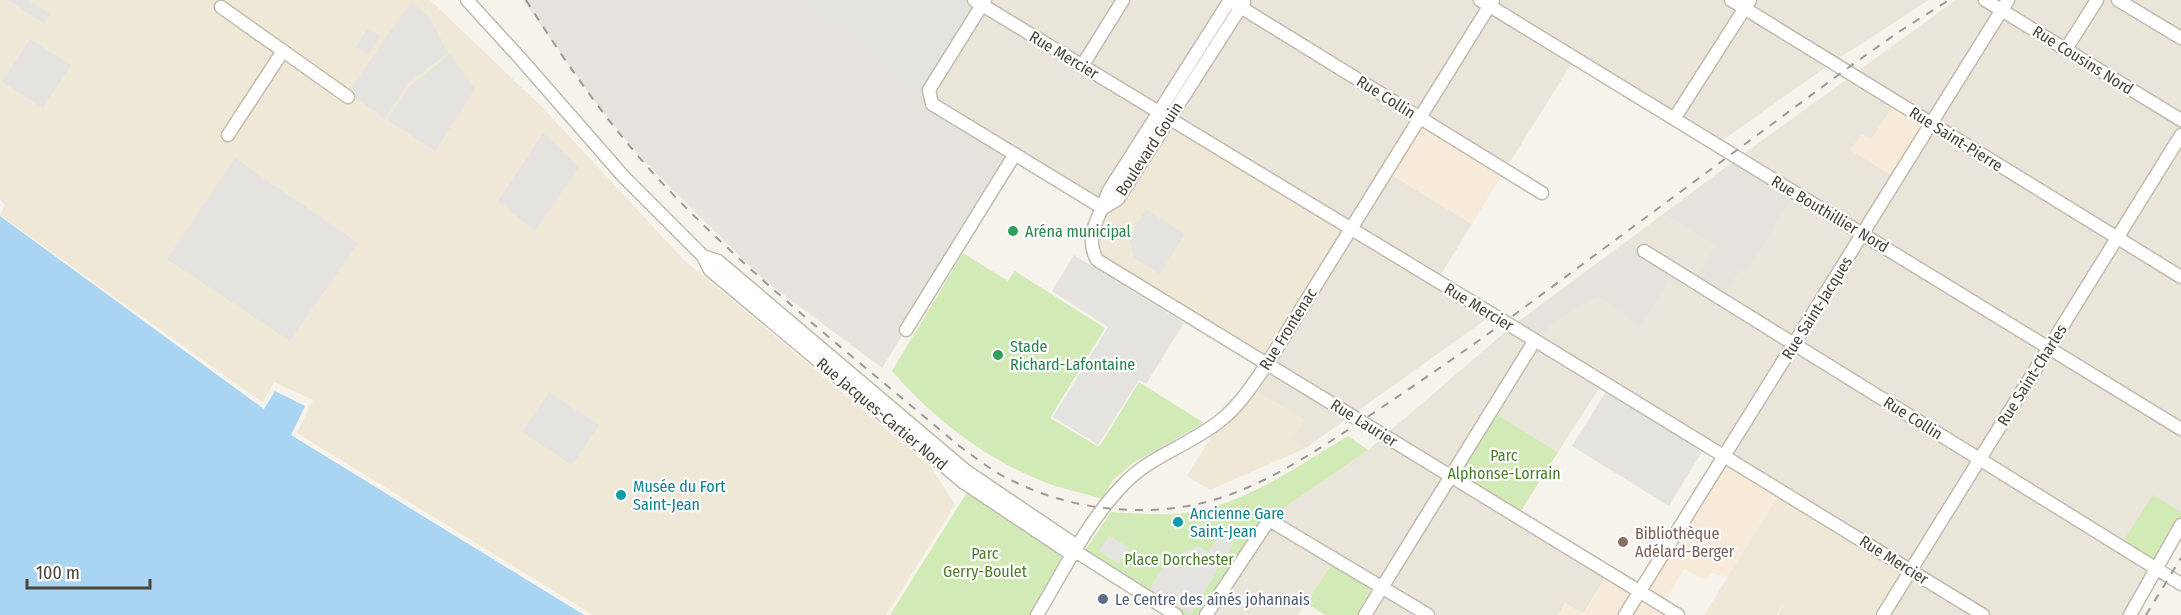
<svg xmlns="http://www.w3.org/2000/svg" width="2181" height="615" viewBox="0 0 2181 615" font-family="'Fira Sans Condensed',sans-serif">
<rect width="100%" height="100%" fill="#f6f3ec"/>
<path fill="#eae5da" d="M974,0H1230L1103,208L932,104L929,90Z
M1245,0H1929L1833,62L1716,145L1575,58L1505,170L1387,172L1472,224L1437,281L1492,315L1306,448L1291,439L1304,420L1250,388L1267,364L1169,119Z
M1956,0H1985L2002,10L2008,0H2181V525L2130,615H1883L1910,571L1603,382L1558,452L1491,411L1451,477L1608,573L1583,614L1565,603L1559,615H1365L1335,559L1298,615H1206L1275,514L1368,450L1512,326H1549L1598,297L1641,325L1674,270L1627,241L1663,214L1717,245L1721,298L1740,269L1746,272L1738,158Z"/>
<path fill="#f7ead8" d="M1896,102L1931,123L1897,179L1850,150L1862,134L1871,139Z
M1420,118L1505,170L1472,224L1387,172Z
M1725,456L1781,491L1728,577L1711,573L1706,580L1684,569L1663,605L1678,615H1559L1565,603L1584,614L1608,573L1639,592Z"/>
<path fill="#e6e2dd" d="M523,0H974L982,5L929,90L932,104L1015,154L882,368L764,280L639,156L596,103Z
M1738,158L1795,193L1746,272L1740,270L1721,299L1694,282L1716,245L1663,214Z
M1627,241L1675,270L1641,326L1598,297L1549,326L1539,343L1512,326Z"/>
<path fill="#efe8d6" d="M0,0H430L543,108L684,260L932,468L955,505L886,615H593L297,433L313,400L274,382L263,403L0,215L5,204L0,200Z
M1169,119L1351,230L1267,364L1097,260L1091,233L1103,208L1118,199Z
M1250,388L1304,420L1291,439L1306,448L1210,490L1187,476L1221,421Z
M1781,491L1911,570L1883,615H1778L1788,597L1777,615H1704Z"/>
<path fill="#d2eab5" d="M963,253L1008,281L1015,271L1105,328L1050,418L1099,447L1139,382L1204,423L1133,463L1113,480L1102,499C1083,493 1062,489 1044,482C984,458 934,419 892,371Z
M1491,411L1558,452L1517,517L1451,477Z
M1348,436L1368,450L1275,514L1264,517L1198,615H1185L1084,552L1111,512C1132,513 1154,515 1176,514C1239,509 1296,467 1348,436Z
M963,482L1068,556L1032,615H890L966,494Z
M2153,495L2181,512V525L2156,569L2120,546Z
M1335,559L1382,588L1365,615H1325L1306,603Z"/>
<path fill="#e5e3e0" d="M8,0H29L50,14L44,24Z
M794,0H871L847,40L795,8Z
M877,0H958L964,4L960,9L967,13L913,99L882,80L890,67L850,42Z
M411,2L430,18L448,53L407,85L385,119L348,92Z
M368,28L381,36L368,54L356,47Z
M30,39L71,65L43,108L2,82Z
M450,54L475,89L435,151L387,120L409,87Z
M543,133L579,167L535,231L498,201Z
M235,158L358,243L290,341L167,259Z
M1146,209L1185,234L1160,274L1134,258L1129,237Z
M1074,255L1184,323L1146,384L1139,380L1098,445L1053,417L1108,327L1052,291Z
M1607,390L1703,450L1669,506L1572,446Z
M549,392L599,425L572,465L522,432Z
M1220,533L1234,543L1191,614L1150,589L1168,558L1174,562L1180,554L1198,546L1209,552Z
M1109,535L1129,548L1119,564L1099,551Z"/>
<path fill="#a9d4f2" d="M0,216L264,409L275,391L305,406L291,435L584,615H0Z"/>
<g fill="none" stroke-linecap="round" stroke-linejoin="round">
<g stroke="#c2bbae" stroke-width="15">
<path id="minor" d="M467,0L520,58L623,176L703,256L710,270L963,482L1068,552L1075,551L1176,615
M974,0L1505,322L1983,615
M985,0L929,90L932,104L1103,208
M1229,0L1542,193
M1230,0L1108,192C1101,217 1083,234 1097,260L1678,615
M1480,0L2181,429
M1731,0L2181,277
M1985,0L2181,120
M2118,0L2181,38
M221,7L348,97
M2066,49L2097,0
M1082,66L1123,0
M1674,119L1750,0
M228,135L283,51
M1103,208L1118,199L1244,2
M1644,251L2181,584
M703,256L718,261L966,471L1074,544L1075,551
M906,330L1015,154
M1037,615C1064,570 1091,515 1129,479C1156,454 1193,443 1221,420C1240,405 1253,384 1267,364L1493,0
M1206,615L1269,520L1428,615
M1365,615L1535,340
M1625,615L2008,0
M1883,615L2181,135
M2130,615L2181,525"/>
</g>
<use href="#minor" stroke="#fff" stroke-width="12"/>
<path stroke="#9a9a9a" stroke-width="2" stroke-dasharray="8 8" stroke-linecap="butt" d="M526,0C567,65 612,130 665,186C754,280 859,361 958,445C976,458 994,473 1015,482C1070,509 1138,517 1198,504C1255,491 1303,459 1351,428C1405,392 1458,356 1510,318C1622,235 1733,153 1845,70L1897,33L1949,0
M2146,615L2181,558"/>
</g>
<g fill="#2e9e5b" stroke="#fff" stroke-width="2">
<circle cx="1013" cy="231" r="6"/>
<circle cx="998" cy="355" r="6"/>
</g>
<g fill="#0f9aa8" stroke="#fff" stroke-width="2">
<circle cx="621" cy="495" r="6"/>
<circle cx="1178" cy="522" r="6"/>
</g>
<circle fill="#8d6e63" stroke="#fff" stroke-width="2" cx="1623" cy="542" r="6"/>
<circle fill="#5c6f8a" stroke="#fff" stroke-width="2" cx="1103" cy="599" r="6"/>
<g text-anchor="middle" dominant-baseline="central" stroke-width="4.5" stroke-linejoin="round" paint-order="stroke">
<g font-size="16" fill="#4b4439" stroke="#fff">
<text transform="translate(1064 55) rotate(31)">Rue Mercier</text>
<text transform="translate(2083 60) rotate(32)">Rue Cousins Nord</text>
<text transform="translate(1386 97) rotate(32)">Rue Collin</text>
<text transform="translate(1956 139) rotate(32)">Rue Saint-Pierre</text>
<text transform="translate(1149 149) rotate(-57)">Boulevard Gouin</text>
<text transform="translate(1830 214) rotate(31)">Rue Bouthillier Nord</text>
<text transform="translate(1479 307) rotate(31)">Rue Mercier</text>
<text transform="translate(1817 308) rotate(-58)">Rue Saint-Jacques</text>
<text transform="translate(1288 329) rotate(-58)">Rue Frontenac</text>
<text transform="translate(2032 375) rotate(-58)">Rue Saint-Charles</text>
<text transform="translate(882 414) rotate(40)">Rue Jacques-Cartier Nord</text>
<text transform="translate(1913 418) rotate(32)">Rue Collin</text>
<text transform="translate(1364 423) rotate(32)">Rue Laurier</text>
<text transform="translate(1894 560) rotate(32)">Rue Mercier</text>
</g>
<g font-size="16" fill="#27864d" stroke="#fff" text-anchor="start">
<text x="1025" y="231">Aréna municipal</text>
<text x="1010" y="346">Stade<tspan x="1010" dy="18">Richard-Lafontaine</tspan></text>
</g>
<g font-size="16" fill="#4a7f2a" stroke="#fff">
<text x="1504" y="455">Parc<tspan x="1504" dy="18">Alphonse-Lorrain</tspan></text>
<text x="985" y="553">Parc<tspan x="985" dy="18">Gerry-Boulet</tspan></text>
<text x="1179" y="559">Place Dorchester</text>
</g>
<g font-size="16" fill="#0d838f" stroke="#fff" text-anchor="start">
<text x="633" y="486">Musée du Fort<tspan x="633" dy="18">Saint-Jean</tspan></text>
<text x="1190" y="513">Ancienne Gare<tspan x="1190" dy="18">Saint-Jean</tspan></text>
</g>
<g font-size="16" fill="#785e54" stroke="#fff" text-anchor="start">
<text x="1635" y="533">Bibliothèque<tspan x="1635" dy="18">Adélard-Berger</tspan></text>
</g>
<g font-size="16" fill="#4e5e75" stroke="#fff" text-anchor="start">
<text x="1115" y="599">Le Centre des aînés johannais</text>
</g>
</g>
<path d="M27 579v9h123v-9" fill="none" stroke="#4b4439" stroke-width="3"/>
<text x="36" y="579" font-size="18" fill="#4b4439" stroke="#ffffff" stroke-width="4.5" paint-order="stroke">100 m</text>
</svg>
